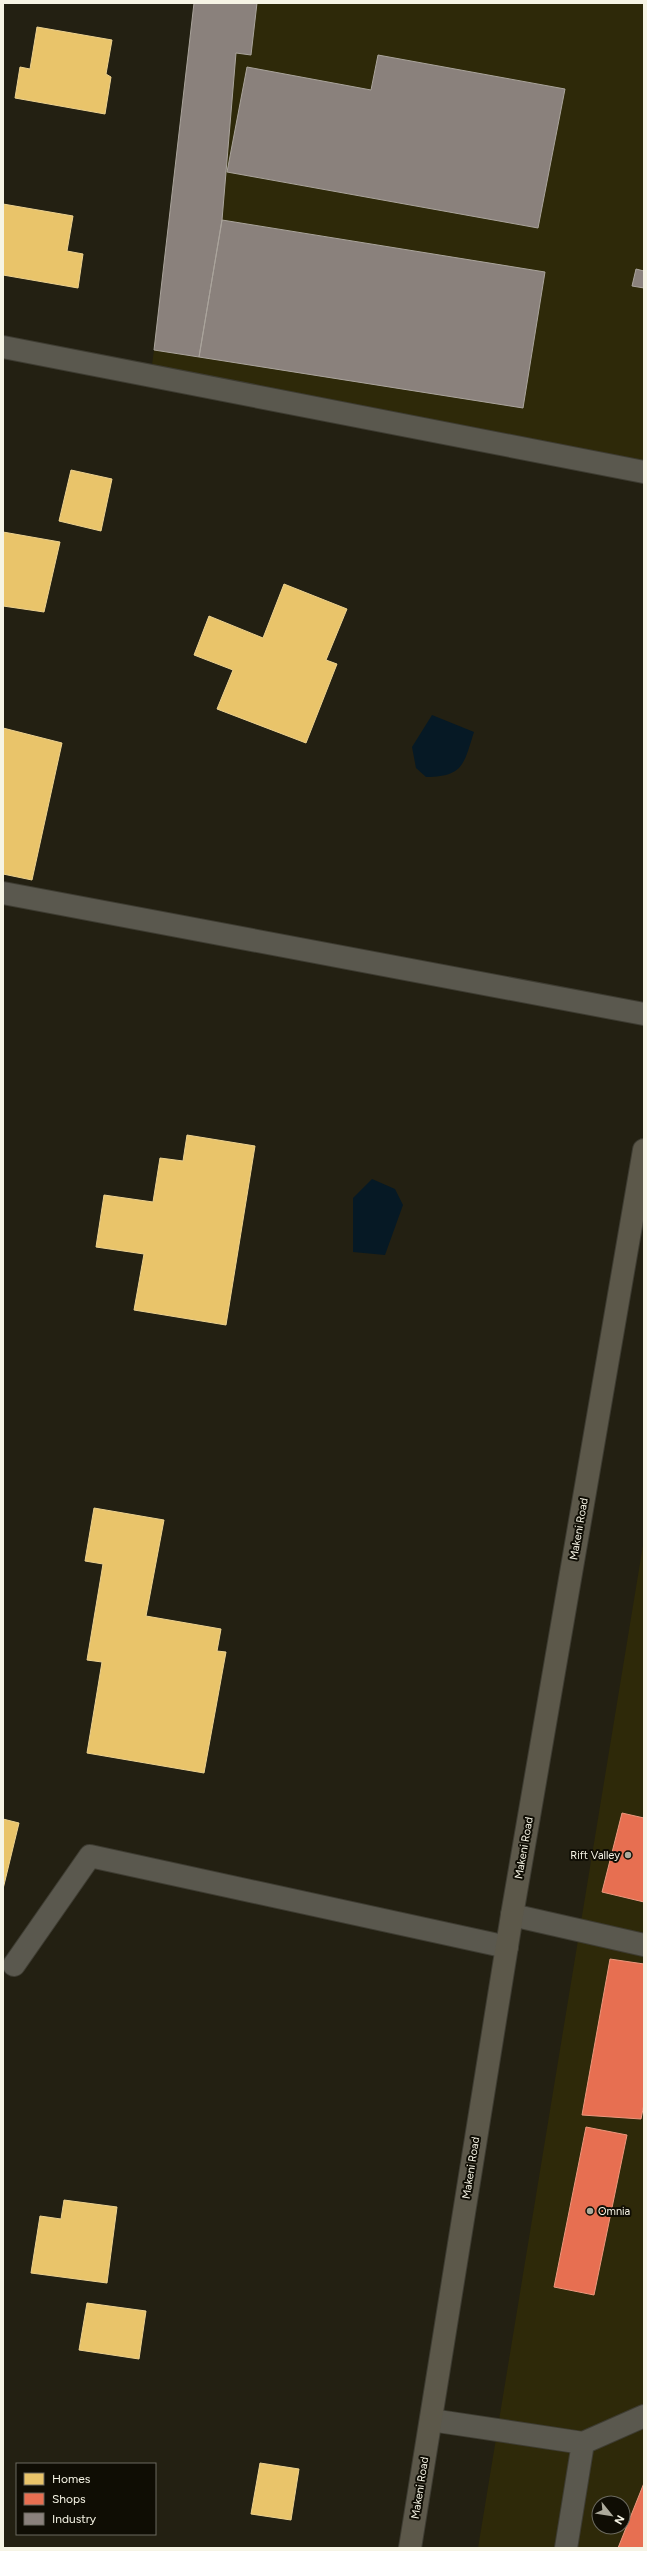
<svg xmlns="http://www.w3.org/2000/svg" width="647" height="2551" viewBox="0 0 647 2551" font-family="Figtree,sans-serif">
<rect width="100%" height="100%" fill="#232012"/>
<path fill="#2e2909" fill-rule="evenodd" d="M200,3H644V470L152,365Z
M644,1539V2548H478ZM599,2503H623V2527H599Z"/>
<path fill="#061925" d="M432,715L474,732C464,763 464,777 426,777L416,768L412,747Z
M372,1179L395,1189L403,1205L385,1255L353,1252V1198Z"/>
<path fill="#e9c46a" stroke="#edd28f" d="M37,27L112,40L106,74L111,77L105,114L15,98L20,67L30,69Z
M3,204L73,216L67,251L83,254L78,288L3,275Z
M71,470L112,479L101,531L59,521Z
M3,532L60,542L44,612L3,606Z
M284,584L347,609L326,660L337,664L306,743L217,709L233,670L194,655L209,616L263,638Z
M3,728L62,743L32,880L3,874Z
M187,1135L255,1146L226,1325L134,1310L144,1254L96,1247L104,1195L153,1202L160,1158L183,1161Z
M94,1508L164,1520L146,1616L221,1629L217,1651L226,1652L204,1773L87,1753L102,1662L87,1660L103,1564L85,1561Z
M3,1819L19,1823L3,1889Z
M64,2200L117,2207L107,2283L31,2273L40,2216L61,2219Z
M87,2303L146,2311L139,2359L79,2350Z
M260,2463L299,2469L291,2520L251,2514Z"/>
<path fill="#e76f51" stroke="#ec977d" d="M622,1813L644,1818V1902L602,1892Z
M610,1959L644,1964V2104L641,2119L582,2115Z
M586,2127L627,2135L594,2295L554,2287Z
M644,2483V2548H618Z"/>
<path fill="#8a817c" stroke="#aaa49c" d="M194,3H257L251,55L236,53L222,220L199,357L154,350Z
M378,55L565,89L538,228L227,172L247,67L371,90Z
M222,220L545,272L523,408L199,357Z
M636,269L644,271V288L632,286Z"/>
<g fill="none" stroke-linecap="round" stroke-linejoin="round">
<g stroke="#3e3c32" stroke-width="24">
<path id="minor" d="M3,347L644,472
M3,893L644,1014
M512,1915L644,1945
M14,1965L90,1856L507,1947
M431,2420L583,2443L566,2548
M583,2443L644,2416"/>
</g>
<g stroke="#3e3c32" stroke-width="24">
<path id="major" d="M410,2548L512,1915L644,1150"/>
</g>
<use href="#minor" stroke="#5a584e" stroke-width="22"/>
<use href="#major" stroke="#5c584a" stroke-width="22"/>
</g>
<g fill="#acaa9b" stroke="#0f0d04" stroke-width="1.5">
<circle cx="628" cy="1855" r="4"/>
<circle cx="590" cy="2211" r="4"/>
</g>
<g text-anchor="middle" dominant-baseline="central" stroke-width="4" stroke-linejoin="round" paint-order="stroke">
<g font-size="11" fill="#f6f4e5" stroke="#0f0d04">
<text transform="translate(579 1529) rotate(-80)">Makeni Road</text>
<text transform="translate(524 1848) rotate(-80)">Makeni Road</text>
<text transform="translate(471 2168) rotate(-81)">Makeni Road</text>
<text transform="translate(420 2488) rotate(-81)">Makeni Road</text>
</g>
<g font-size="11" fill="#f6f4e5" stroke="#0f0d04" text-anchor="end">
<text x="620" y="1855">Rift Valley</text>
<text x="598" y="2211" text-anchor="start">Omnia</text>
</g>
</g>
<rect width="647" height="2551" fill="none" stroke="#f6f4e5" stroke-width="8"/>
<rect x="16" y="2463" width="140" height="72" fill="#0f0d04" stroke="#6b695e"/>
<rect x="24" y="2473" width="20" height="12" fill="#e9c46a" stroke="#6b695e"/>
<text x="52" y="2483" font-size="12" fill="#f6f4e5">Homes</text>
<rect x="24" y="2493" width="20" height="12" fill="#e76f51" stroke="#6b695e"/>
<text x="52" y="2503" font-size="12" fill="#f6f4e5">Shops</text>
<rect x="24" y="2513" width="20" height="12" fill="#8a817c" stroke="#6b695e"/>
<text x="52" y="2523" font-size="12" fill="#f6f4e5">Industry</text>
<g transform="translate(611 2515) rotate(120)"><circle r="19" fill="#0f0d04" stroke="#6b695e"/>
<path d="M0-3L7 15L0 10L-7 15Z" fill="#acaa9b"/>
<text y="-6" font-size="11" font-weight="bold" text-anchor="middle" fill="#f6f4e5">N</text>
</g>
</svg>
